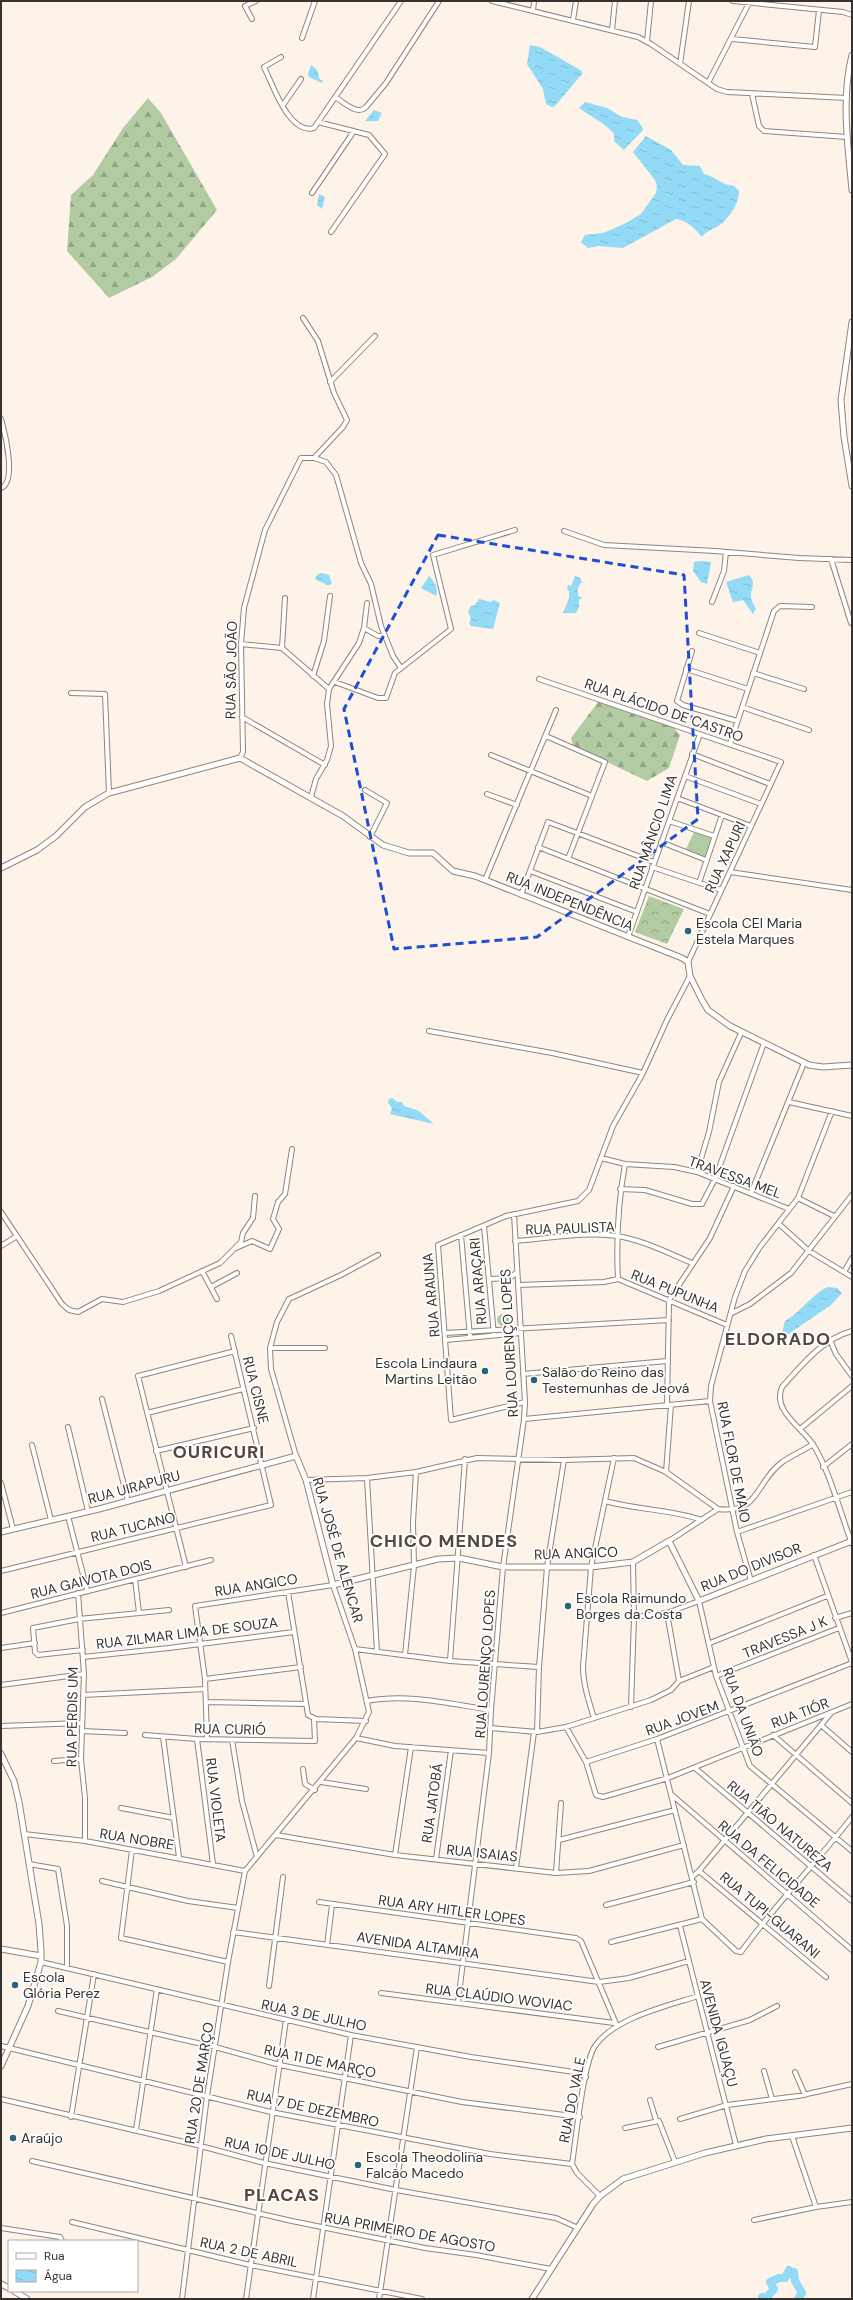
<svg xmlns="http://www.w3.org/2000/svg" width="853" height="2300" viewBox="0 0 853 2300" font-family="'DM Sans',sans-serif">
<defs>
<pattern id="forest-firs" width="22" height="20" patternUnits="userSpaceOnUse"><rect width="22" height="20" fill="#b3cba2"/><path d="M5 1l3.5 6h-7zM16 11l3.5 6h-7z" fill="#92a584"/></pattern>
<pattern id="park-crowns" width="20" height="18" patternUnits="userSpaceOnUse"><rect width="20" height="18" fill="#b3cba2"/><path d="M2 6a3 3 0 1 1 6 0M12 15a3 3 0 1 1 6 0" fill="none" stroke="#92a584"/></pattern>
<pattern id="water-ripples" width="26" height="14" patternUnits="userSpaceOnUse"><rect width="26" height="14" fill="#92daf6"/><path d="M2 4q2-2 4 0t4 0M15 11q2-2 4 0t4 0" fill="none" stroke="#7ebcd3"/></pattern>
</defs>
<rect width="100%" height="100%" fill="#fdf3e9"/>
<path fill="#b3cba2" d="M694,832L713,838L705,857L686,849Z"/>
<path fill="url(#forest-firs)" d="M148,98L161,113L217,210L176,259L152,277L109,298L67,251L71,195L93,175L123,128Z
M599,701L670,724L680,735L669,768L647,781L573,746L571,738Z"/>
<path fill="url(#park-crowns)" d="M649,896L684,909L667,944L635,932Z
M497 1320a6 6 0 1 1 12 0a6 6 0 1 1-12 0Z"/>
<path fill="url(#water-ripples)" d="M530,45L540,47L582,71V74L555,106L552,107L546,104L543,89L527,64Z
M311,65L317,70L320,80H323L322,83L309,77L308,74Z
M585,102L607,108L622,117L637,120L643,128V130L624,150L614,141V134C604,122 591,117 579,108Z
M374,110L382,113L378,121H365Z
M646,136L671,150L683,165L700,166L704,174C716,177 722,185 734,186L739,191C739,204 728,220 718,226C712,230 706,231 702,237C695,229 688,221 676,219L623,248L599,246L588,248L581,242L585,235L603,233L624,224L641,214L656,193L657,186L655,180L633,152Z
M319,194L325,197L322,209L317,205Z
M702,561L711,562L707,584L701,582L693,571L694,562Z
M321,573L329,575L332,584L327,585L315,579L317,575Z
M749,575C757,583 750,589 751,597C751,601 754,605 756,609L753,614L743,600L733,602L726,582Z
M429,576C434,581 439,589 436,596L421,588Z
M575,576L580,578L582,582C577,586 577,592 579,597H583L579,600V607L576,613H563L569,598V591L567,590L568,585L571,586Z
M479,599L491,602L494,600L500,603L493,629L471,626L469,623L471,619L468,611L471,606L475,605Z
M392,1098L397,1102H402L404,1106L419,1111L434,1124L390,1114L392,1108L388,1103L389,1099Z
M829,1287L837,1288L842,1293L831,1305L784,1337L781,1336L785,1321C800,1313 817,1289 829,1287Z"/>
<g fill="none" stroke-linecap="round" stroke-linejoin="round">
<path stroke="#92daf6" stroke-width="8" d="M763,2299L762,2297H767L774,2289L770,2282L779,2278H785L789,2270L788,2275L794,2272L795,2281L802,2293L798,2299"/>
<g stroke="#908579" stroke-width="6">
<path id="minor" d="M492,1L638,37L651,44L717,89L727,92L847,98
M733,1L843,12L852,15
M533,11L534,1
M252,19L245,6L256,1
M573,20L576,1
M612,30L615,1
M302,38L315,1
M732,39L815,47L819,10
M647,41L651,1
M281,57L264,67C273,85 289,135 314,128L401,1
M680,64L689,1
M708,83L749,3
M752,94L759,126L764,131L847,137
M335,97C344,102 357,116 366,107L386,83L439,1
M283,105L301,79
M318,122L369,135L385,154L331,232
M312,193L354,131
M303,318L318,341L334,393L347,420L343,427L314,458
M330,382L375,336
M1,419C5,433 17,482 1,488
M564,531L604,545L715,551L799,558L852,560
M831,559L851,623
M712,602L724,571L726,552
M364,628L378,636H385
M699,633L760,653
M241,644L282,648L329,689
M282,648L285,598
M692,651L677,701L683,705L737,721
M686,669L748,689
M753,673L804,689
M313,676L324,641L330,596
M539,679L781,762L688,962
M335,682L378,698H386L395,673L451,629L433,555L515,530
M71,693L105,694L109,793
M742,707L809,730
M242,717L325,765
M546,736L605,762L568,859
M730,744L774,611L780,606L812,607
M692,754L770,784
M491,755L592,796
M240,758L243,752L241,644L244,608L265,530L301,458H314L326,462L336,475L361,563L371,584L381,626L393,656L401,668
M685,776L761,804
M365,790L387,803L370,837
M487,794L517,805
M311,797L316,779L327,760L331,746L327,704L329,689L359,643L364,628L367,603
M677,798L751,826
M669,821L714,836
M661,842L706,860
M538,847L710,914
M652,867L721,890
M530,871L637,912
M730,872L852,890
M485,880L556,710
M699,883L722,815
M521,895L548,822L654,862
M628,937L700,734
M429,1031L552,1053L643,1073
M789,1102L852,1116
M601,1158L625,1164L674,1167L697,1172L789,1209
M697,1172L709,1132L719,1082L741,1033
M620,1189L645,1190L692,1204H702L715,1179L764,1043
M751,1193L804,1063
M798,1198L834,1216
M1,1212L62,1304L69,1310L78,1312L102,1299L123,1302L159,1291L220,1263L241,1242L243,1233L253,1218L255,1196
M779,1224L809,1251L852,1277
M484,1226L494,1335
M461,1235L470,1337
M515,1241C544,1239 589,1231 617,1236C643,1240 668,1253 692,1263
M1,1246L17,1236
M236,1248L252,1241L270,1249L279,1229L273,1219L278,1202L285,1194L292,1149
M202,1271L217,1299
M844,1272L852,1258
M489,1279L510,1278L517,1272
M618,1279C616,1240 618,1203 625,1164
M518,1285L604,1282L618,1279L727,1325
M211,1287L237,1273
M732,1313L750,1304L791,1273L852,1195
M852,1331C822,1339 802,1365 782,1387C772,1410 800,1426 812,1443C829,1468 841,1515 852,1544
M445,1333L669,1320
M446,1340L521,1333
M830,1340L836,1354L852,1376
M270,1348H325
M523,1374L667,1361
M102,1399L128,1501
M525,1402L451,1420L438,1245L506,1216L578,1201L589,1190L613,1126L643,1073L667,1020L690,976
M667,1405L669,1300L710,1238L734,1186
M147,1413L243,1389
M524,1419L710,1401
M68,1427L88,1511
M800,1429L852,1386
M32,1445L51,1520
M156,1451L254,1428
M296,1456L271,1369L270,1348L277,1322L289,1299L341,1275L378,1255
M823,1467L852,1444
M666,1472L671,1405
M367,1478L377,1652
M306,1480L367,1478L416,1472L477,1458L564,1460L634,1458L666,1472L718,1509
M1,1483L13,1529
M605,1501C637,1510 670,1509 702,1520
M68,1516L87,1590
M737,1532L852,1492
M669,1541L718,1509C760,1514 755,1483 781,1463C790,1456 803,1451 813,1444
M814,1555L852,1662
M186,1567L138,1376L235,1351
M1,1571L271,1505L231,1336
M135,1579L139,1613
M751,1581L737,1532L710,1401L711,1386L735,1297L745,1271L760,1247L798,1198L832,1111
M288,1592L308,1715L316,1719L366,1721
M78,1593L84,1674L81,1759L85,1798V1841
M1,1613L211,1560
M667,1613L679,1681
M634,1617L667,1613L699,1601L716,1676L750,1766L852,1851
M835,1618L852,1613
M710,1643L827,1596
M1,1648L35,1643
M355,1649L450,1661L539,1667
M83,1650L38,1655L35,1652L33,1628L79,1619L169,1610
M405,1655L414,1566L413,1522L416,1472
M83,1657L169,1648L294,1632
M450,1661L465,1459
M716,1676L839,1628
M205,1679L301,1667
M1,1685L84,1674
M83,1695L205,1689
M367,1701C408,1693 450,1704 491,1710
M207,1702L306,1704
M631,1707L634,1617L633,1562
M594,1718C589,1702 583,1684 583,1667L591,1567L614,1458
M821,1725L852,1752
M1,1726L82,1723
M566,1727L586,1762L596,1795L603,1797L668,1778L852,1704
M491,1728L537,1732L566,1727L651,1700L671,1690L679,1681L714,1667
M82,1731L125,1733
M537,1732L539,1667L547,1567L564,1460
M145,1735L197,1739L315,1741L314,1719
M773,1735L852,1803
M163,1737L179,1857
M356,1738L395,1746L489,1753
M197,1739L213,1864
M657,1739L702,1919
M232,1740L242,1801L257,1857
M54,1761L81,1759
M586,1762L657,1739L852,1663
M695,1768L852,1901
M303,1769L305,1784L315,1790
M321,1782L366,1789
M672,1795L852,1950
M121,1808L174,1818
M24,1834L85,1841L245,1871
M276,1835L395,1855L556,1873L589,1871L684,1845
M559,1840L675,1810
M132,1850L121,1938L228,1962
M395,1855L411,1747
M436,1859L451,1750
M29,1864L58,1869L67,1926V1967
M516,1868L534,1732
M699,1871L826,1977
M556,1873L561,1803
M692,1877L699,1871L831,1713
M102,1881L188,1901L238,1908
M319,1902L576,1938L581,1941L617,2026
M606,1905L694,1882
M702,1919L736,1951L741,1952C775,1905 816,1863 852,1817
M680,1926L736,2145
M233,1932L599,1982L629,1978L689,1961
M611,1942L702,1919
M327,1945L332,1905
M41,1962L351,2035L471,2057L574,2072L586,2077
M269,1986L283,1877
M381,1993L614,2023
M458,2002L489,1753L491,1710L503,1567L524,1419L525,1402L514,1214
M58,2011L215,2047L280,2065L462,2102L580,2117
M1,2046L271,2112L490,2154L572,2164
M658,2047L750,2020L777,2006
M764,2071L772,2099
M795,2072L805,2095
M1,2099L197,2145L264,2163L396,2190L556,2218L578,2228
M650,2100L656,2120
M71,2117L94,1974
M680,2119L727,2105L798,2096L852,2084
M625,2128L659,2121L675,2162
M136,2130L157,1989
M792,2136L816,2207
M32,2161L292,2221L425,2248L476,2255L551,2269
M572,2164C576,2139 583,2064 595,2046C614,2018 667,2006 698,1996
M572,2164L577,2173L600,2196
M754,2220L816,2207L852,2202
M72,2222L250,2265L422,2299
M1,2228L60,2237L62,2241
M182,2299L207,2096L228,1962L245,1871L356,1738L369,1712L355,1649L333,1585L195,1606L205,1679L207,1739
M246,2299L286,2020
M313,2299L351,2035
M379,2299L417,2047"/>
</g>
<g stroke="#908579" stroke-width="7">
<path id="tertiary" d="M852,55C841,98 848,147 852,190
M852,322L841,400L844,437L852,486
M1,868L37,850L56,836L85,807L109,793L240,758L343,816L383,845L409,853H433L453,871L475,876L682,958L688,962L690,976L702,1000L708,1010L730,1026L809,1065L823,1067L852,1065
M1,1532L99,1509L296,1456L306,1480L333,1585L438,1559L459,1558L503,1567H591L633,1562L669,1541L699,1601L852,1541
M1,1754L14,1781L19,1802L39,1924L41,1951V1962L28,2006L1,2066
M1,1949L41,1956
M1,2284L9,2288
M14,2291L27,2299
M532,2299L593,2204L600,2196L623,2179L705,2153L766,2139L852,2128"/>
</g>
<use href="#minor" stroke="#fff" stroke-width="4"/>
<use href="#tertiary" stroke="#fff" stroke-width="5"/>
</g>
<path fill="none" stroke="#1d4ed8" stroke-width="3" stroke-dasharray="8 5" stroke-linejoin="round" d="M438,535L684,575L698,819L537,937L394,949L344,709Z"/>
<g fill="#28637b" stroke="#fff" stroke-width="1.5">
<circle cx="688" cy="931" r="4"/>
<circle cx="485" cy="1371" r="4"/>
<circle cx="534" cy="1380" r="4"/>
<circle cx="568" cy="1606" r="4"/>
<circle cx="15" cy="1985" r="4"/>
<circle cx="13" cy="2138" r="4"/>
<circle cx="358" cy="2165" r="4"/>
</g>
<g text-anchor="middle" dominant-baseline="central" stroke-width="3.5" stroke-linejoin="round" paint-order="stroke">
<g font-size="14" fill="#37322d" stroke="#fff">
<text transform="translate(231 670) rotate(-89)">RUA SÃO JOÃO</text>
<text transform="translate(664 710) rotate(19)">RUA PLÁCIDO DE CASTRO</text>
<text transform="translate(653 832) rotate(-71)">RUA MÂNCIO LIMA</text>
<text transform="translate(725 857) rotate(-65)">RUA XAPURI</text>
<text transform="translate(570 901) rotate(22)">RUA INDEPENDÊNCIA</text>
<text transform="translate(735 1177) rotate(20)">TRAVESSA MEL</text>
<text transform="translate(570 1228) rotate(-2)">RUA PAULISTA</text>
<text transform="translate(478 1281) rotate(-95)">RUA ARAÇARI</text>
<text transform="translate(675 1291) rotate(22)">RUA PUPUNHA</text>
<text transform="translate(431 1295) rotate(-95)">RUA ARAUNA</text>
<text transform="translate(509 1343) rotate(-93)">RUA LOURENÇO LOPES</text>
<text transform="translate(256 1390) rotate(76)">RUA CISNE</text>
<text transform="translate(734 1462) rotate(79)">RUA FLOR DE MAIO</text>
<text transform="translate(134 1487) rotate(-15)">RUA UIRAPURU</text>
<text transform="translate(133 1527) rotate(-14)">RUA TUCANO</text>
<text transform="translate(338 1550) rotate(74)">RUA JOSÉ DE ALENCAR</text>
<text transform="translate(576 1553) rotate(-2)">RUA ANGICO</text>
<text transform="translate(751 1567) rotate(-22)">RUA DO DIVISOR</text>
<text transform="translate(91 1579) rotate(-14)">RUA GAIVOTA DOIS</text>
<text transform="translate(256 1585) rotate(-9)">RUA ANGICO</text>
<text transform="translate(187 1633) rotate(-7)">RUA ZILMAR LIMA DE SOUZA</text>
<text transform="translate(785 1637) rotate(-22)">TRAVESSA J K</text>
<text transform="translate(485 1664) rotate(-86)">RUA LOURENÇO LOPES</text>
<text transform="translate(743 1712) rotate(70)">RUA DA UNIÃO</text>
<text transform="translate(800 1713) rotate(-21)">RUA TIÓR</text>
<text transform="translate(72 1717) rotate(-89)">RUA PERDIS UM</text>
<text transform="translate(682 1718) rotate(-20)">RUA JOVEM</text>
<text transform="translate(230 1729) rotate(1)">RUA CURIÓ</text>
<text transform="translate(216 1800) rotate(83)">RUA VIOLETA</text>
<text transform="translate(432 1803) rotate(-82)">RUA JATOBÁ</text>
<text transform="translate(780 1826) rotate(40)">RUA TIÃO NATUREZA</text>
<text transform="translate(137 1839) rotate(9)">RUA NOBRE</text>
<text transform="translate(482 1853) rotate(6)">RUA ISAIAS</text>
<text transform="translate(769 1864) rotate(40)">RUA DA FELICIDADE</text>
<text transform="translate(452 1910) rotate(8)">RUA ARY HITLER LOPES</text>
<text transform="translate(770 1915) rotate(40)">RUA TUPI-GUARANI</text>
<text transform="translate(418 1945) rotate(8)">AVENIDA ALTAMIRA</text>
<text transform="translate(499 1997) rotate(7)">RUA CLAÚDIO WOVIAC</text>
<text transform="translate(314 2015) rotate(12)">RUA 3 DE JULHO</text>
<text transform="translate(719 2033) rotate(75)">AVENIDA IGUAÇU</text>
<text transform="translate(320 2061) rotate(12)">RUA 11 DE MARÇO</text>
<text transform="translate(199 2083) rotate(-81)">RUA 20 DE MARÇO</text>
<text transform="translate(572 2100) rotate(-79)">RUA DO VALE</text>
<text transform="translate(313 2108) rotate(12)">RUA 7 DE DEZEMBRO</text>
<text transform="translate(280 2153) rotate(12)">RUA 10 DE JULHO</text>
<text transform="translate(410 2232) rotate(10)">RUA PRIMEIRO DE AGOSTO</text>
<text transform="translate(249 2252) rotate(12)">RUA 2 DE ABRIL</text>
</g>
<g font-size="14" fill="#37322d" stroke="#fff" text-anchor="start">
<text x="696" y="923">Escola CEI Maria<tspan x="696" dy="16">Estela Marques</tspan></text>
<text x="477" y="1363" text-anchor="end">Escola Lindaura<tspan x="477" dy="16">Martins Leitão</tspan></text>
<text x="542" y="1372">Salão do Reino das<tspan x="542" dy="16">Testemunhas de Jeová</tspan></text>
<text x="576" y="1598">Escola Raimundo<tspan x="576" dy="16">Borges da Costa</tspan></text>
<text x="23" y="1977">Escola<tspan x="23" dy="16">Glória Perez</tspan></text>
<text x="21" y="2138">Araújo</text>
<text x="366" y="2157">Escola Theodolina<tspan x="366" dy="16">Falcão Macedo</tspan></text>
</g>
<g font-size="18" font-weight="bold" letter-spacing="1" fill="#52483d" stroke="#fff">
<text x="778" y="1339">ELDORADO</text>
<text x="219" y="1452">OURICURI</text>
<text x="444" y="1541">CHICO MENDES</text>
<text x="282" y="2195">PLACAS</text>
</g>
</g>
<rect width="853" height="2300" fill="none" stroke="#37322d" stroke-width="4"/>
<rect x="8" y="2240" width="130" height="52" fill="#ffffff" stroke="#afadab"/>
<rect x="16" y="2253" width="20" height="6" fill="#ffffff" stroke="#afadab"/>
<text x="44" y="2260" font-size="12" fill="#37322d">Rua</text>
<rect x="16" y="2270" width="20" height="12" fill="url(#water-ripples)" stroke="#afadab"/>
<text x="44" y="2280" font-size="12" fill="#37322d">Água</text>
</svg>
